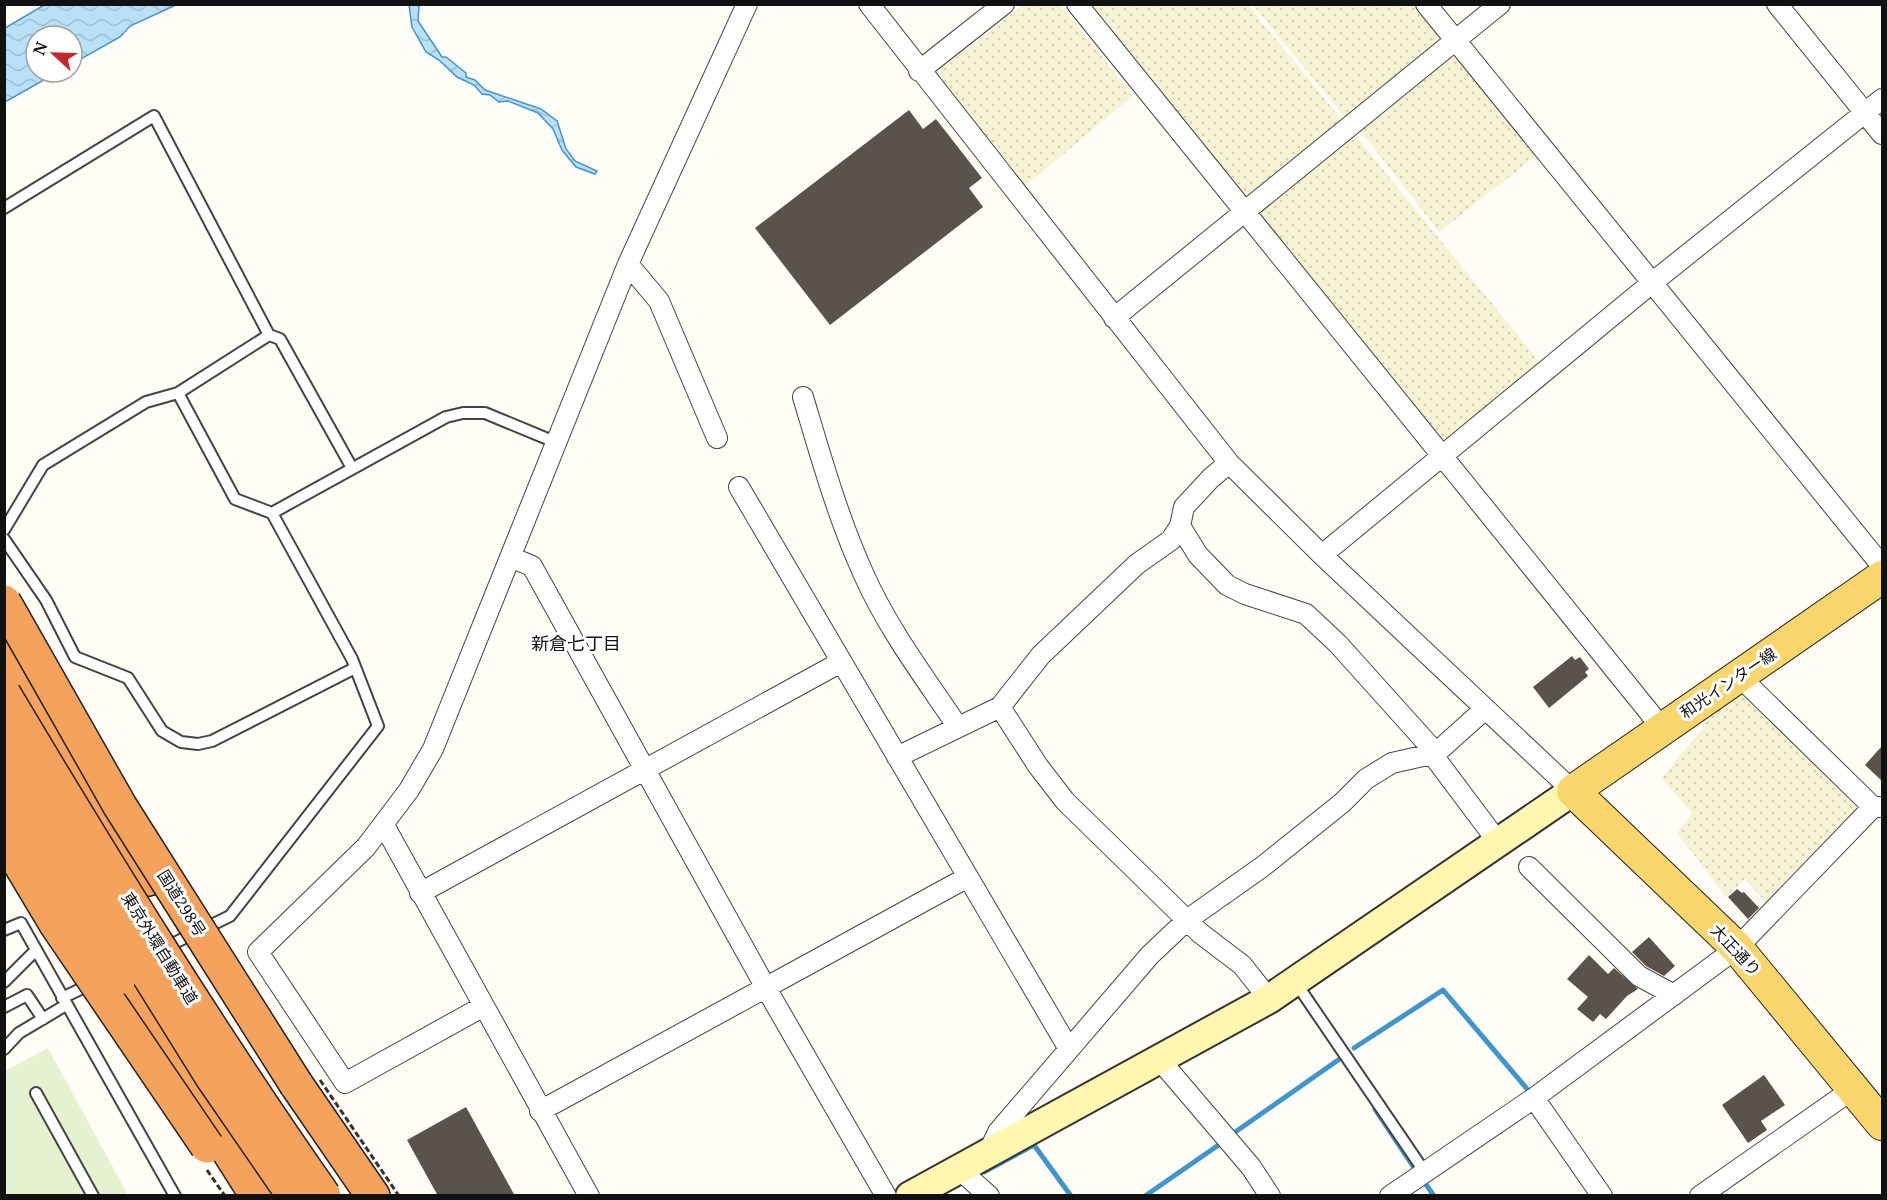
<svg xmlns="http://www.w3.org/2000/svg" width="1887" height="1200" viewBox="0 0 1887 1200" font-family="'Noto Serif','Noto Sans JP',serif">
<defs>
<pattern id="farmland-dots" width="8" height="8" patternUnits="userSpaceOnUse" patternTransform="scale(1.5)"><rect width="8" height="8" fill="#f6f3d4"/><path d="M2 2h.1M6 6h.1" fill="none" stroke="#d2cfb5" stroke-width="1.8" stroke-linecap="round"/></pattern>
<pattern id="water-waves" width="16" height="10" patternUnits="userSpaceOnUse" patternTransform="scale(1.5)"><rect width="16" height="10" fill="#b9e0f7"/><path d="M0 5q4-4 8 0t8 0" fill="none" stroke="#9ebfd3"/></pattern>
</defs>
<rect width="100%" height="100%" fill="#fffdf5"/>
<path fill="url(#farmland-dots)" d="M1024,4L1061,5L1133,96L1025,186L941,78V69Z
M1087,5H1248L1345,124L1245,199Z
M1253,5H1417L1445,38L1348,121Z
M1448,58L1461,60L1537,155L1439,232L1360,130Z
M1355,135L1542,365L1447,442L1441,441L1257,212Z
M1743,689L1863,809L1767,904L1745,879L1726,897L1677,833L1692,813L1661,778L1706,725L1696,716Z"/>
<path fill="#e6f2cf" d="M48,1048L128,1195L5,1196V1071Z"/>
<path fill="url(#water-waves)" stroke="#3f96cf" stroke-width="1.5" d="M46,4H176V5L130,26L120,37L72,64V36H36V72H58L5,102V28Z
M409,5H419L418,21L442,57H446L466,73V77L475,80L485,90L541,109L557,121L566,149L575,161L597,171L595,174L576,167L562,150L553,129L538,113L508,101L499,102L490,95L482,94L474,85L457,77L439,60L426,52L412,27Z"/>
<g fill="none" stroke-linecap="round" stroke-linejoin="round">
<path stroke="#3f96cf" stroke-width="5" d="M1354,1048L1443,990L1528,1090
M1375,1109L1413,1166
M1231,1135L1341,1058
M984,1172L1034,1145L1071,1196
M1425,1183L1434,1196
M1145,1196L1220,1144"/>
</g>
<path fill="#5a524d" d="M909,110L923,129L936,119L982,178L969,188L983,207L830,325L755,228Z
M1572,656L1575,660L1580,657L1589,669L1585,672L1588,676L1549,708L1533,687Z
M1882,746V781L1865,765Z
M1737,889L1742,893L1744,892L1759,908L1748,919L1728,897Z
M1649,937L1675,966L1664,976L1646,966L1632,952Z
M1589,955L1608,974L1614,968L1638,989L1627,996L1606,1019L1600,1014L1593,1022L1577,1009L1588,997L1567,979Z
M1764,1075L1785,1105L1761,1121L1767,1130L1748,1143L1722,1105Z
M466,1107L515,1196H438L407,1140Z"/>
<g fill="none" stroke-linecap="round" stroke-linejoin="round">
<g stroke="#444" stroke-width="14">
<path id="lane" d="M4,208L154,116L269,335
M272,513L235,499L178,393L269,335L280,339L352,468
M4,530L43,465L146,402L178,393
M4,539L46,600L75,657L128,678L162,731L181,742L198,744L212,741L355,668
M4,930L21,923L175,1196
M164,948L230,916L378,726L352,659L272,513L446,417L463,413H485L555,442
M4,982L36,950
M1296,983L1424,1171
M62,998L93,983
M4,1007L27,995L43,1019
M4,1049L19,1033L66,1005
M36,1093L93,1196"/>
</g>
<g stroke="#444" stroke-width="22">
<path id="street" d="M869,4L1229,463L1322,555L1573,791
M1077,4L1662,728
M1426,4L1882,566
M1777,4L1882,134
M919,71L1004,4
M628,264L659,301L717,438
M1114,318L1500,4
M803,397C821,457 838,518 864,575C888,629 925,678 958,727
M739,487L1069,1049
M1180,526L1198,555L1227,585L1245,594L1306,614L1338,644L1436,753
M1322,555L1653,282L1882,99
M510,557L532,566L766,988L886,1196
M1739,676L1873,807H1882
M1000,707L1038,766L1065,801L1200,933L1242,965L1269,999
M1432,754L1498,842
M897,757L1000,707L1041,655L1137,564L1171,540L1180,526L1184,507L1211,478L1229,463
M384,825L589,1196
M1529,867L1639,976L1674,995
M420,893L841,662
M484,1006L345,1083L258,952L366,847L409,790L433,749L628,264L747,4
M1159,1059L1251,1167L1270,1196
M1534,1098L1602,1196
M540,1111L968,877
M989,1151L998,1132L1150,955L1187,920L1262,867L1342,803L1366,779L1392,763L1436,753L1485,709
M958,1168L989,1196
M1390,1196L1534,1098L1737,948L1873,807
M1700,1196L1853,1089"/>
</g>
<g stroke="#333" stroke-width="32">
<path id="secondary" d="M910,1196L1269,999L1573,791"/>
</g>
<g stroke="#222" stroke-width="34">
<path id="primary" d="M1882,577L1573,791L1737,948L1882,1124"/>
</g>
<g stroke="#222" stroke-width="36">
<path id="highway" d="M4,648L95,800L148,879
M119,978L257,1196
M296,1084L373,1196"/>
</g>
<use href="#lane" stroke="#fff" stroke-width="10"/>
<use href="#street" stroke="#fff" stroke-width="20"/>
<use href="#secondary" stroke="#fff6b0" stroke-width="28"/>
<use href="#primary" stroke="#f9d66b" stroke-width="32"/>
<use href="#highway" stroke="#f5a25d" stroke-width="33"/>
<g stroke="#222" stroke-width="36" stroke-linecap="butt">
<path id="highway-bridge" d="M4,602L120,806L296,1084
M4,694C106,865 210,1033 324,1196
M4,743L212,1077L294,1196
M4,794L119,978
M4,837L56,924L207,1146"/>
</g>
<path stroke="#333" stroke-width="3" stroke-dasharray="6 3" stroke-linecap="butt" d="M320,1080L399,1196
M207,1170L225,1196"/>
<use href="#highway-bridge" stroke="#f5a25d" stroke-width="33"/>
</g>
<g text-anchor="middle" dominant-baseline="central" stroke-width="6" stroke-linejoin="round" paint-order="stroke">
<g font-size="16" fill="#111" stroke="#fff">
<text transform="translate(1728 683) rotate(-34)">和光インター線</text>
<text transform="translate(182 903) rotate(58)">国道298号</text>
<text transform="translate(160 948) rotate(58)">東京外環自動車道</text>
<text transform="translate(1736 950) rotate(47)">大正通り</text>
</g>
<g font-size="18" fill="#111" stroke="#fff">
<text x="576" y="643">新倉七丁目</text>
</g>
</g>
<rect width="1887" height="1200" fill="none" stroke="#111111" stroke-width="12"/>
<g transform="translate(54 54) rotate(292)"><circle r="28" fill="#ffffff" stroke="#a0a0a0" stroke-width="1.5"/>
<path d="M0-4.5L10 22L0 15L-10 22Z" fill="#c4262e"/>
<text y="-9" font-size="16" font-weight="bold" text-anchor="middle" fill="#111111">N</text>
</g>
</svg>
